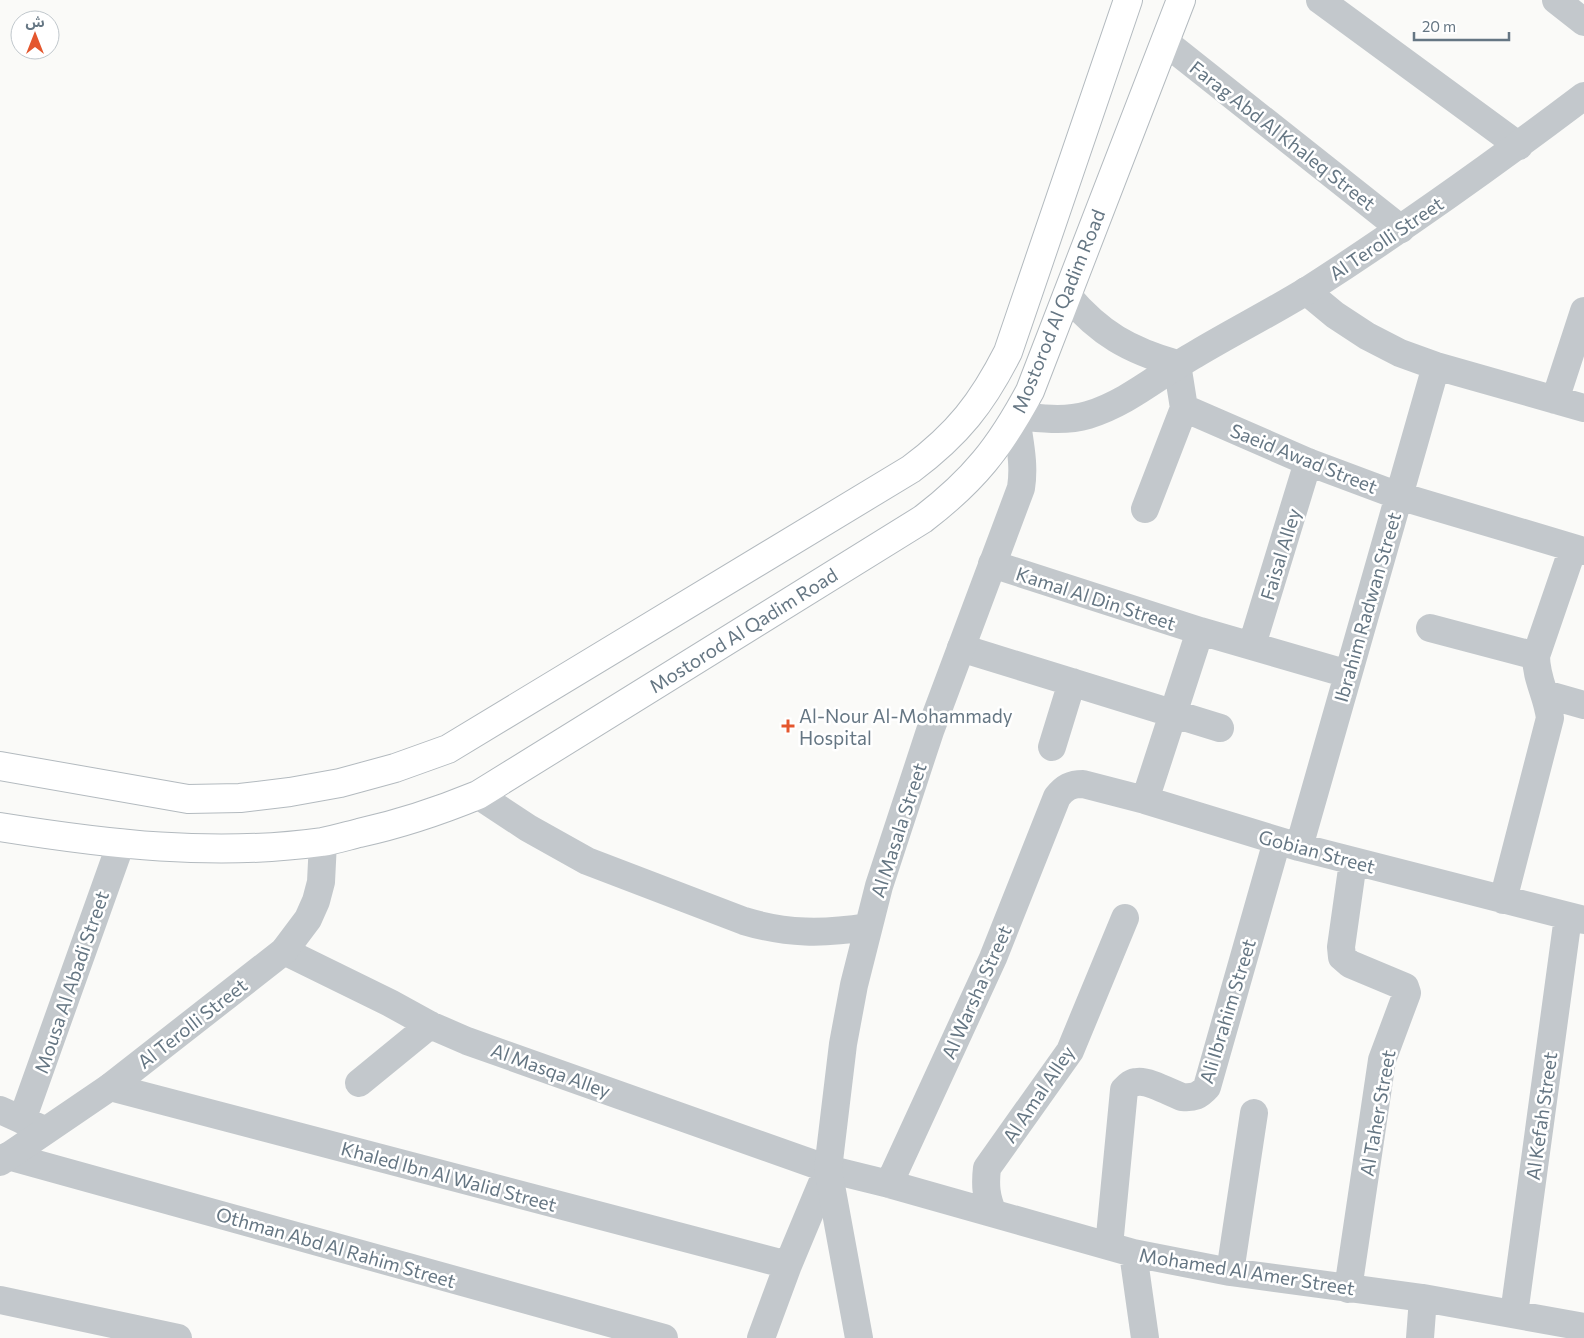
<svg xmlns="http://www.w3.org/2000/svg" width="1584" height="1338" viewBox="0 0 1584 1338" font-family="Commissioner,'Noto Sans Arabic',sans-serif">
<rect width="100%" height="100%" fill="#fafaf8"/>
<g fill="none" stroke-linecap="round" stroke-linejoin="round">
<g stroke="#b3babf" stroke-width="30">
<path id="secondary" d="M0,766L188,799L240,798L290,792L340,783L395,768L448,749L911,469C958,434 982,403 1008,352L1128,0
M0,827C107,844 213,857 322,842C334,840 347,836 359,833C400,824 439,811 478,795L923,519C974,480 1000,447 1030,391L1181,0"/>
</g>
<path stroke="#c3c8cc" stroke-width="28" d="M1320,0L1519,146
M1556,0L1584,22
M1165,42L1401,229
M1306,291L1335,315L1367,336L1400,353L1436,366L1584,408
M1177,364L1184,408L1308,462L1399,496L1584,551
M1555,400L1584,311
M1145,509L1184,408
M992,564L1200,631L1348,674
M1430,628L1536,656
M1252,645L1308,462
M961,648L1220,728
M1545,694L1584,705
M1052,747L1072,682
M1145,800L1200,631
M1299,847L1436,366
M1503,900L1550,718C1547,695 1536,679 1536,656L1573,548
M284,951L390,1003L430,1025L467,1041L828,1169L889,1184L1133,1253L1230,1272L1423,1298L1584,1327
M359,1083L430,1025
M110,1087L788,1265
M0,1110L40,1128
M22,1120L121,843
M8,1156L664,1338
M889,1184L993,958L1057,797C1065,787 1071,784 1083,784L1145,800L1299,847L1584,920
M993,1213C986,1197 985,1185 987,1168L1070,1051L1125,918
M1109,1246L1124,1090C1128,1086 1131,1082 1137,1082C1148,1080 1171,1093 1182,1097C1194,1098 1199,1096 1207,1087L1277,841
M1133,1253L1145,1338
M1230,1272L1254,1113
M1348,1289L1382,1060L1407,993L1405,987L1350,964L1342,957L1341,947L1353,862
M0,1300L178,1338
M1514,1314L1568,917
M761,1338L788,1265L828,1169
M1420,1338L1423,1298"/>
<path stroke="#c3c8cc" stroke-width="28" d="M1067,295C1100,334 1129,350 1177,364
M478,795L528,828L587,861L744,921C787,934 823,934 868,927
M0,1162L110,1087L284,951L308,919L316,901L321,882L323,842
M859,1338L828,1169L843,1044L854,985L879,886L930,731L1021,488C1025,463 1019,441 1016,416C1040,418 1064,422 1088,415C1128,403 1160,374 1196,354C1233,332 1272,312 1308,290C1403,229 1494,164 1584,96"/>
<use href="#secondary" stroke="#fff" stroke-width="28"/>
</g>
<path fill="#e4572e" stroke="#fff" stroke-width="2" d="M785.5 718.5h5v5h5v5h-5v5h-5v-5h-5v-5h5z"/>
<g text-anchor="middle" dominant-baseline="central" stroke-width="5" stroke-linejoin="round" paint-order="stroke">
<g font-size="19" fill="#657683" stroke="#fff">
<text transform="translate(1283 135) rotate(38)">Farag Abd Al Khaleq Street</text>
<text transform="translate(1386 238) rotate(-34)">Al Terolli Street</text>
<text transform="translate(1058 311) rotate(-68)">Mostorod Al Qadim Road</text>
<text transform="translate(1304 458) rotate(22)">Saeid Awad Street</text>
<text transform="translate(1280 554) rotate(-73)">Faisal Alley</text>
<text transform="translate(1096 598) rotate(18)">Kamal Al Din Street</text>
<text transform="translate(1367 607) rotate(-74)">Ibrahim Radwan Street</text>
<text transform="translate(743 630) rotate(-32)">Mostorod Al Qadim Road</text>
<text transform="translate(898 830) rotate(-72)">Al Masala Street</text>
<text transform="translate(1317 851) rotate(15)">Gobian Street</text>
<text transform="translate(71 982) rotate(-71)">Mousa Al Abadi Street</text>
<text transform="translate(976 992) rotate(-66)">Al Warsha Street</text>
<text transform="translate(1227 1011) rotate(-73)">Ali Ibrahim Street</text>
<text transform="translate(192 1023) rotate(-38)">Al Terolli Street</text>
<text transform="translate(551 1070) rotate(20)">Al Masqa Alley</text>
<text transform="translate(1038 1094) rotate(-56)">Al Amal Alley</text>
<text transform="translate(1377 1113) rotate(-80)">Al Taher Street</text>
<text transform="translate(1541 1116) rotate(-82)">Al Kefah Street</text>
<text transform="translate(449 1176) rotate(15)">Khaled Ibn Al Walid Street</text>
<text transform="translate(336 1247) rotate(16)">Othman Abd Al Rahim Street</text>
<text transform="translate(1247 1271) rotate(9)">Mohamed Al Amer Street</text>
</g>
<g font-size="19" fill="#657683" stroke="#fff" text-anchor="start">
<text x="799" y="715">Al-Nour Al-Mohammady<tspan x="799" dy="22">Hospital</tspan></text>
</g>
</g>
<g transform="translate(35 35)"><circle r="24" fill="#ffffff" stroke="#c1c8cd"/>
<path d="M0-4L9 19L0 12L-9 19Z" fill="#e4572e"/>
<text y="-8" font-size="14" font-weight="bold" text-anchor="middle" fill="#657683">ش</text>
</g>
<path d="M1414 32v8h95v-8" fill="none" stroke="#657683" stroke-width="2.5"/>
<text x="1422" y="32" font-size="15" fill="#657683" stroke="#ffffff" stroke-width="4" paint-order="stroke">20 m</text>
</svg>
